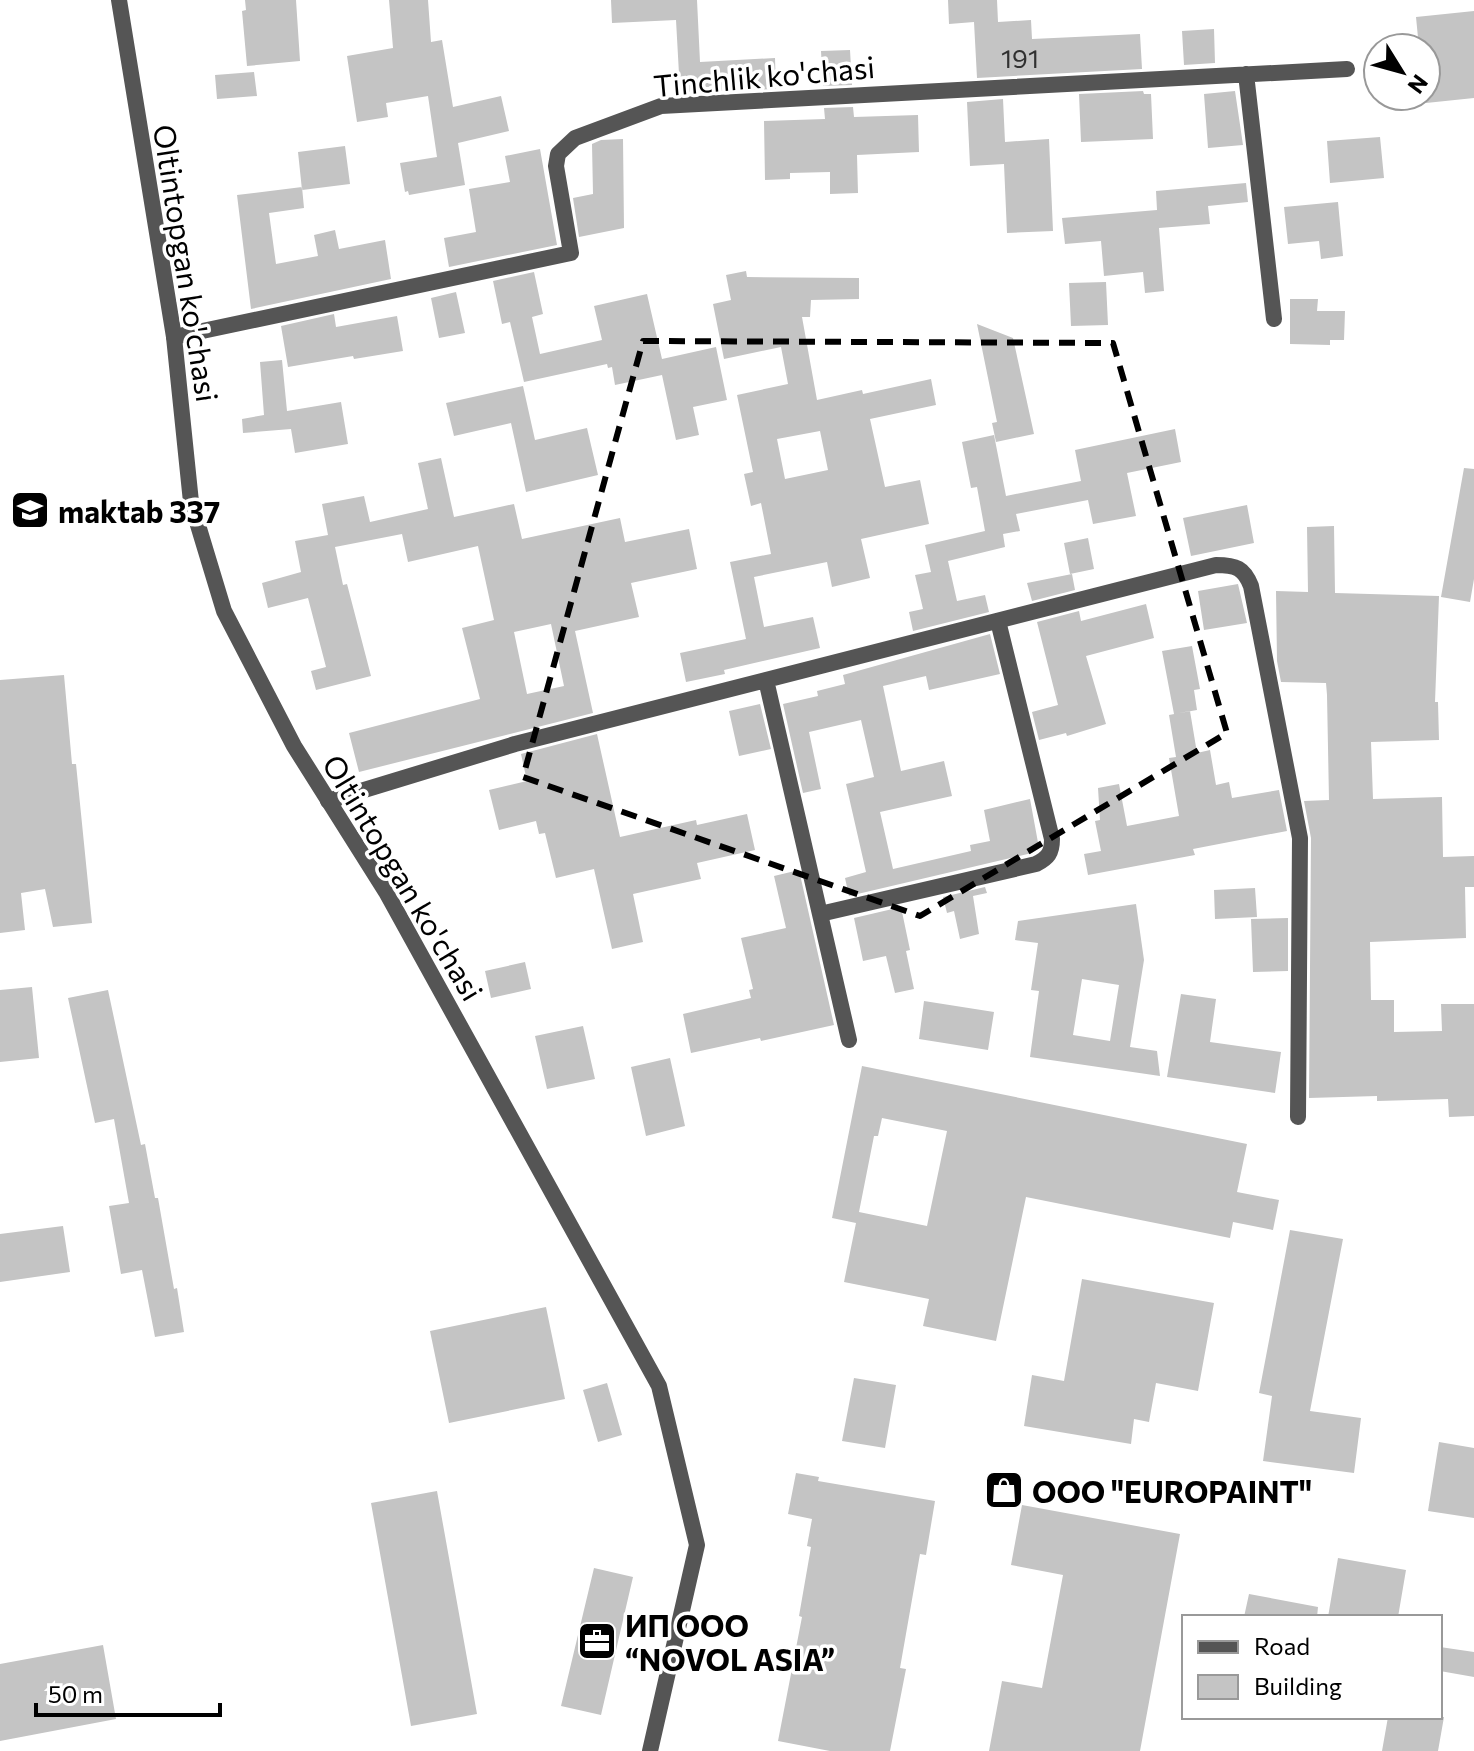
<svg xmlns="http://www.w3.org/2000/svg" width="1474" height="1751" viewBox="0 0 1474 1751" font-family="Commissioner,sans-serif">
<rect width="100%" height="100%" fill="#fff"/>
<path fill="#c4c4c4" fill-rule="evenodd" d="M245,0H296L300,61L247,66L242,11L246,10Z
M389,0H428L431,42L442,40L453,107L501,96L509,131L458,143L465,185L409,195L408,191L405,192L400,163L437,157L428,96L386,103L388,117L357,122L347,56L393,48Z
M611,0H697L700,62L775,58L776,89L680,92L676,20L612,23Z
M948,0H997L998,22L1031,20L1032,39L1140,34L1142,69L977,78L974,22L949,24Z
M1474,11V98L1426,103V48H1419L1416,17Z
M1214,29L1215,63L1184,65L1182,31Z
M850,50L852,85L823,86L821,51Z
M254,72L257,96L217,99L215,75Z
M1143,91L1144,94H1151L1153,139L1081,142L1079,94Z
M1235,91L1243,145L1208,148L1204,94Z
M1003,99L1005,142L1049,139L1053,231L1007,233L1004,164L970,166L967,102Z
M853,107L854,117L918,115L919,152L857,155L858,193L830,194V172L790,173V179L765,180L764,121L825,119L824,108Z
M1380,137L1384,178L1330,183L1327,141Z
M623,139L624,228L579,237L573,198L593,194L592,144L601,140Z
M345,146L350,184L302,190L298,152Z
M540,149L557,245L449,267L444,238L476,232L469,189L510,182L505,156Z
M1246,183L1248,202L1208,206L1210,224L1159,228L1164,291L1145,293L1143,272L1104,276L1101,241L1065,244L1062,218L1157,210L1156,191Z
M302,187L304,208L269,213L276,264L318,256L314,235L335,230L339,249L385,240L391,279L251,309L237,195Z
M1338,202L1343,256L1321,259L1319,241L1288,244L1284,207Z
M746,271L747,277L859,278V299L811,300L810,317H802L817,400L862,390L863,394L931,379L936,405L870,419L885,487L920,480L929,524L861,539L870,578L832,587L827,562L754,577L764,627L813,617L820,648L724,670L725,674L686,682L680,653L746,639L730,562L771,554L761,503L751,506L744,474L753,472L737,395L788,384L781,347L724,359L713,304L731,300L726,275ZM820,431L828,470L785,479L777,439Z
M534,272L543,314L532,317L540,354L602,340L594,306L647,294L662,359L716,347L727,400L693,407L699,435L676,440L662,375L615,385L612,367L608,368L607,364L524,382L510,322L502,324L493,281Z
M1106,282L1108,325L1071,326L1069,283Z
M456,292L465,333L439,338L431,298Z
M1290,299H1318L1317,311H1345L1344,340H1330V345L1290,344Z
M334,314L336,327L397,316L403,351L354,359L353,356L288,367L281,326Z
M977,324L1013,338L1034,434L996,442L992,423L997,422Z
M282,360L287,411L341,402L348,444L295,453L291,429L243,433L242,419L264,415L260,362Z
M523,386L535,440L587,428L598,475L526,492L511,423L454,436L446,403Z
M1175,429L1181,462L1127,473L1136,516L1093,524L1088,500L1016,514L1020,531L1003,534L1005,547L948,561L957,601L985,595L989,612L913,631L909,612L923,609L915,575L931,572L925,545L985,531L977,487L971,488L962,442L994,435L1006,496L1081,481L1075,450Z
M441,458L454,517L514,504L522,539L620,518L625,542L689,529L697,569L631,583L639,617L575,631L593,713L359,772L349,733L480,699L462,628L494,620L478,546L408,562L402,534L335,547L343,585L347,584L371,676L316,690L311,671L326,667L308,598L268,608L262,583L301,572L295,541L328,535L322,504L364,496L370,522L428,509L418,463ZM551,624L564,686L527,694L514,632Z
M1464,468L1474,469V579L1470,602L1441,597Z
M1247,505L1254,543L1191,556L1183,518Z
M1334,526L1335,593L1439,596L1435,702H1438L1439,740L1371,742L1373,799L1442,797L1443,857L1474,856V887H1465L1466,938L1370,942L1371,1000H1394V1032L1442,1031L1441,1004H1474V1116L1449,1117L1448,1099L1377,1101V1096L1309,1098L1311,838L1304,801L1329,800L1327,695L1326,683L1281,682L1277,661L1276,591L1308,592L1307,527Z
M1088,538L1094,569L1070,574L1064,543Z
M1072,574L1075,590L1032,601L1027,583Z
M1238,584L1247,623L1204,630L1198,591Z
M1146,604L1154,638L1086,656L1106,724L1067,736L1066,733L1039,740L1032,712L1058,705L1037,622L1079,611L1081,621Z
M990,634L1000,674L929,690L926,676L883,686L901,771L944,761L952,796L880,812L893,869L971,851L970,845L990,841L984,810L1030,799L1039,848L1032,853L849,896L845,878L866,872L846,784L874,777L861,720L809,732L821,789L803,793L783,704L818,696L817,691L845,684L843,675Z
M1192,646L1200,689L1194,690L1197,710L1174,714L1162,651Z
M64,675L72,764H76L92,923L53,927L45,889L21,893L25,930L0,933V680Z
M760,704L771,749L739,756L729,711Z
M1190,711L1197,753L1210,750L1216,785L1229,782L1232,798L1279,790L1287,831L1193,849L1195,855L1088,875L1084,854L1101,851L1095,821L1100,820L1098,788L1119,784L1127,826L1179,816L1169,758L1176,757L1169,715Z
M597,734L620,837L696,820L697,825L747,814L755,850L697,863L701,879L633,894L643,942L612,949L594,869L556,878L545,833L539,834L536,821L499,830L489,790L527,781L521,754Z
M799,870L834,1025L761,1041L760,1038L691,1053L683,1014L751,998L749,990L753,989L741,938L786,928L774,876Z
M985,887L987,893L973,896L979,934L960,939L954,911L947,913L943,897Z
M1255,888L1257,917L1215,919L1214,890Z
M1136,904L1144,960L1130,1047L1157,1051L1160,1076L1030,1057L1039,991L1031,990L1038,943L1015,940L1018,921ZM1082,979L1119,985L1110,1041L1073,1035Z
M901,907L910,950L906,951L914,989L895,993L886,956L863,961L854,918Z
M1288,918V971L1253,972L1251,919Z
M525,962L531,989L491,998L485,971Z
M32,987L39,1058L0,1062V990Z
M108,990L141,1145L145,1144L155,1198H158L174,1289L177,1288L184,1332L155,1337L142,1270L121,1274L109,1206L129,1203L114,1119L95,1123L68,998Z
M1181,994L1216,999L1210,1042L1281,1052L1275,1093L1167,1077Z
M924,1001L994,1012L988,1050L919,1039Z
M583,1026L595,1079L547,1089L535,1036Z
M670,1058L685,1126L646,1136L631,1067Z
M862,1066L1247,1144L1237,1192L1279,1200L1273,1230L1233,1222L1230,1238L1026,1197L996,1341L923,1326L929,1299L844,1282L856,1223L832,1218ZM882,1118L947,1131L927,1226L859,1212L874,1136H878Z
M63,1226L70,1272L0,1282V1234Z
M1290,1230L1343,1239L1310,1411L1361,1418L1354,1473L1263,1461L1272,1396L1259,1393Z
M1082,1279L1214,1303L1198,1391L1156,1383L1149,1422L1134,1419L1131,1444L1024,1426L1032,1375L1064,1381Z
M546,1307L565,1399L449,1423L430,1331Z
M854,1378L896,1385L885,1448L842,1441Z
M607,1383L622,1435L598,1442L583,1390Z
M1439,1442L1474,1448V1518L1428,1511Z
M796,1473L819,1477L818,1481L935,1501L926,1555L920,1554L900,1668L906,1669L890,1751H830L778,1741L802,1617L799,1616L811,1547L807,1546L812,1519L788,1514Z
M437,1491L477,1714L411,1726L371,1503Z
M1022,1505L1180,1534L1140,1751H989L1002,1681L1042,1688L1063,1575L1011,1565Z
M1338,1558L1406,1570L1398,1617H1328Z
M594,1568L633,1577L601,1715L561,1706Z
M1249,1594L1318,1607L1317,1617H1244Z
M103,1645L116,1719L0,1741V1664Z
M1440,1647L1474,1652V1677L1440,1671Z
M1388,1717H1444L1438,1751H1382Z"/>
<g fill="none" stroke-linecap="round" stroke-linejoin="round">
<path stroke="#555" stroke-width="16" d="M1246,74L1274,319
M174,337L571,253L556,166L558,154L575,138L661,106L1347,69
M766,680L849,1040
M328,801L515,744L1216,565C1236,565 1244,568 1251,586L1300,838L1298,1117
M820,914L1036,864C1048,858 1052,853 1052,839L998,621"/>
<path stroke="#555" stroke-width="16" d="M119,0L174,337L191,502L224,611L294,746L386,892L659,1386L697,1545L650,1751"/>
</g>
<path fill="none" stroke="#000" stroke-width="6" stroke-dasharray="16 10" stroke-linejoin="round" d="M643,341L1113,343L1227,733L920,916L523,777Z"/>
<defs>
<g id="school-square" transform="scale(2)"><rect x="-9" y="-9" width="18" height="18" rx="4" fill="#000" stroke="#fff"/><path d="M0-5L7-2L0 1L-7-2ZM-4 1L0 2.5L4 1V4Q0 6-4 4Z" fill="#fff"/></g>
<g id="shop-square" transform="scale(2)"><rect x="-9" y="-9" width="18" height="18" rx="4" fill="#000" stroke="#fff"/><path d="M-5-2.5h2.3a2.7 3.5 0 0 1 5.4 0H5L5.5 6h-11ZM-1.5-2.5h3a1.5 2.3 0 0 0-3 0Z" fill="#fff"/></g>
<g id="office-square" transform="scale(2)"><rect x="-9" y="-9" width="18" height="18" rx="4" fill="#000" stroke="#fff"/><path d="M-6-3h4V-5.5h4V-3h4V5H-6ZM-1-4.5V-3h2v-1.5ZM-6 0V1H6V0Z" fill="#fff"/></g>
</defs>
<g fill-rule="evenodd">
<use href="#school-square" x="30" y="510"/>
<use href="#shop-square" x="1004" y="1490"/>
<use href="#office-square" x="597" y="1641"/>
</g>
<g text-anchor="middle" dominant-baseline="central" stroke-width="7" stroke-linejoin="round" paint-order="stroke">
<g font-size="26" fill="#313131">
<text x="1020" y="57">191</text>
</g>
<g font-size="30" fill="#000" stroke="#fff">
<text transform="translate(764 75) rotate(-5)">Tinchlik ko'chasi</text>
<text transform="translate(187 263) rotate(81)">Oltintopgan ko'chasi</text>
<text transform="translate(404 877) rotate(59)">Oltintopgan ko'chasi</text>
</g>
<g font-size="30" font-weight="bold" fill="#000" stroke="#fff" text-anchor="start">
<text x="58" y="510">maktab 337</text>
<text x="1032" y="1490">OOO "EUROPAINT"</text>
<text x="625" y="1624">ИП ООО<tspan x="625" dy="34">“NOVOL ASIA”</tspan></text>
</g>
</g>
<rect x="1182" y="1615" width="260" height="104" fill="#ffffff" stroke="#999999" stroke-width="2"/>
<rect x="1198" y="1641" width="40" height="12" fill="#555555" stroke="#999999" stroke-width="2"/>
<text x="1254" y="1655" font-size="24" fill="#000000">Road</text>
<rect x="1198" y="1675" width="40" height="24" fill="#c4c4c4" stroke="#999999" stroke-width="2"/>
<text x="1254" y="1695" font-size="24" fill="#000000">Building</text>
<g transform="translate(1402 72) rotate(127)"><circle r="38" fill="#ffffff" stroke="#999999" stroke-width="2"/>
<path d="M0-6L14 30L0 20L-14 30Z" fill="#000000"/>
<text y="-12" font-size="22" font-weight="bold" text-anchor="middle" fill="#000000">N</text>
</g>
<path d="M36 1703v12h184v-12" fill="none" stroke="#000000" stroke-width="4"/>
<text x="48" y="1703" font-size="24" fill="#000000" stroke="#ffffff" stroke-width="6" paint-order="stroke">50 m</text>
</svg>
